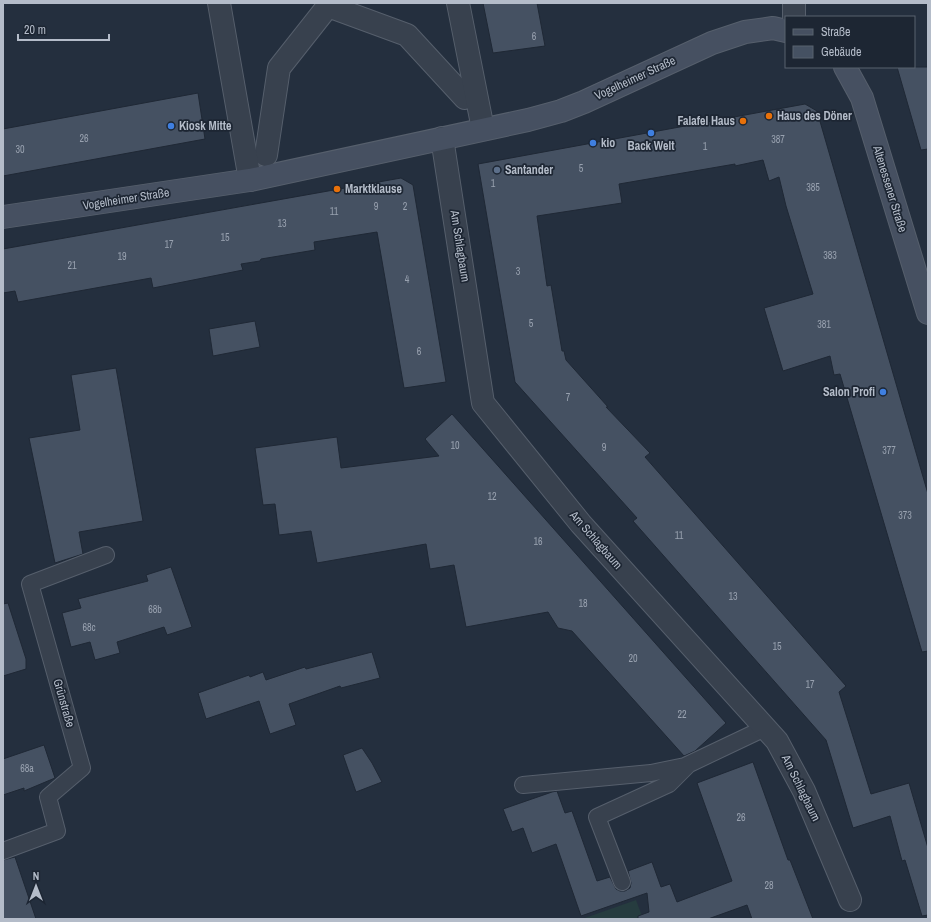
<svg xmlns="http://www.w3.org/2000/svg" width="931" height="922" viewBox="0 0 931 922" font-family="'Archivo Narrow',sans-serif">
<rect width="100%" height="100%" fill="#242f3e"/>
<path fill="#263c3f" d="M636,900L643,919H582Z"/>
<path fill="#455162" stroke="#1f2835" d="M483,3H537L545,46L493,53Z
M897,67H928V149L921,150Z
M198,93L205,139L3,176V129Z
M805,104L817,111L928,494V651L922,652L840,374L834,375L830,356L783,371L764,308L813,294L786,206L779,177L769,181L763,160L735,166V164L619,184L622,203L537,216L547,286L551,285L562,351H564L566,360L608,407H606L650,453L645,457L846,686L839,692L871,794L909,783L928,848V915L922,916L905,860L902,861L890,816L853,828L826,740L633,521L637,518L515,382L478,164Z
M401,178L413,185L446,382L404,388L377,232L314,242L315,250L261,259L260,261L241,264L243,270L153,288L151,278L18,302L15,291L3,293V249Z
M255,321L260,347L213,356L209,329Z
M116,368L143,521L79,532L83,554L55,563L29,438L80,430L71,375Z
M452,414L726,723L695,751L684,756L572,631L558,628L548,612L466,627L454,565L430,569L426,544L317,563L311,531L279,535L275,504L263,505L255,448L337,437L341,468L439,456L425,439Z
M171,567L192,627L167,635L164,627L117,642L120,653L95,660L90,642L71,647L62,613L81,608L78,599L148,581L146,575Z
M8,603L26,659V669L3,676V604Z
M372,652L380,678L341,688L340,686L289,704L296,725L270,734L259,701L206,719L198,693L249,675L250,677L263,672L266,680L305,667L306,669Z
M44,745L55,778L24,791V788L3,795V759Z
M362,748L372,763L382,782L356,792L343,755Z
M753,762L788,860H790L813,919H752L747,905L708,919H638V916L649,912L647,893L581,916L556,844L532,853L523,828L512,832L503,809L552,792L557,791L565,813L572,811L597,881L610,877L616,889L620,891H625L630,888L631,883L628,871L652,862L661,887L670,884L677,902L732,881L697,783Z
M15,857L36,919H3V860Z"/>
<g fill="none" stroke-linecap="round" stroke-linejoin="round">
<g stroke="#565f6c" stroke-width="18">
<path id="service" d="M523,785L651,773L685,766L765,728
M3,851L57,831L48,797L82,768L30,584L106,555
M622,882L597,817L669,784L688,765"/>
</g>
<g stroke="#565f6c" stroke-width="24">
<path id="pedestrian" d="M328,6L407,35L465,98
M266,155L279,68L328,6L327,3"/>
</g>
<g stroke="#565f6c" stroke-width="24">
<path id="minor" d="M219,3L250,180
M458,3L483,129
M794,3V17
M442,138L483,403L581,524L777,741L804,791L850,900"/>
</g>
<g stroke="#565f6c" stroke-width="24">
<path id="secondary" d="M845,67L862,98L928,313
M3,217L250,180L528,120L561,111L584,102L712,43L745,32L773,28L786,31"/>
</g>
<use href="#service" stroke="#38414e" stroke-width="16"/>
<use href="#pedestrian" stroke="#38414e" stroke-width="22"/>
<use href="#minor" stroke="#38414e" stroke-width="22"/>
<use href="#secondary" stroke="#465061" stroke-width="22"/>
</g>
<g fill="#e8710a" stroke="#1d2633" stroke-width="1.5">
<circle cx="769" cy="116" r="4"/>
<circle cx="743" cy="121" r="4"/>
<circle cx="337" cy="189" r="4"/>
</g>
<g fill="#3f7fe0" stroke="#1d2633" stroke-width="1.5">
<circle cx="171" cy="126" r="4"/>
<circle cx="651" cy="133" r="4"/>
<circle cx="593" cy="143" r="4"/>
<circle cx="883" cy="392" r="4"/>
</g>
<circle fill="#5c6f8a" stroke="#1d2633" stroke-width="1.5" cx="497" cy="170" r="4"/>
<g text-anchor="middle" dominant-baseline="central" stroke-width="3.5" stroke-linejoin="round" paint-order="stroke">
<g font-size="10" fill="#98a1af">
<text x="534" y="36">6</text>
<text x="84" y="138">26</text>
<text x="778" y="139">387</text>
<text x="705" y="146">1</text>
<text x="20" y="149">30</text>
<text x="581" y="168">5</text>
<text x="493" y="183">1</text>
<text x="813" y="187">385</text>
<text x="376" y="206">9</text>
<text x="405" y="206">2</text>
<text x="334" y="211">11</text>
<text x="282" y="223">13</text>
<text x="225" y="237">15</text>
<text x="169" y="244">17</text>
<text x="830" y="255">383</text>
<text x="122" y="256">19</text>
<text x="72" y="265">21</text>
<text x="518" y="271">3</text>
<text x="407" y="279">4</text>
<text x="531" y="323">5</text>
<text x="824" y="324">381</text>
<text x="419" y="351">6</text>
<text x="568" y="397">7</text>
<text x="455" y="445">10</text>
<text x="604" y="447">9</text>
<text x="889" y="450">377</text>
<text x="492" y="496">12</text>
<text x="905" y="515">373</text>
<text x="679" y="535">11</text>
<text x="538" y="541">16</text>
<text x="733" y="596">13</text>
<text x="583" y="603">18</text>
<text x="155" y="609">68b</text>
<text x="89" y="627">68c</text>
<text x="777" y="646">15</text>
<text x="633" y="658">20</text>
<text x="810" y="684">17</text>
<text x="682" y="714">22</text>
<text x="27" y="768">68a</text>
<text x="741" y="817">26</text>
<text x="769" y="885">28</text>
</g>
<g font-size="12" fill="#b4bcc9" stroke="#1d2633">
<text transform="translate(635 78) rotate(-25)">Vogelheimer Straße</text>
<text transform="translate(890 189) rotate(73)">Altenessener Straße</text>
<text transform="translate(126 199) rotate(-9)">Vogelheimer Straße</text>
<text transform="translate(460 246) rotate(81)">Am Schlagbaum</text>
<text transform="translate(596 540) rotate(49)">Am Schlagbaum</text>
<text transform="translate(64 703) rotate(74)">Grünstraße</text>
<text transform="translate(801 788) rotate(64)">Am Schlagbaum</text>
</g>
<g font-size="12" font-weight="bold" fill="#b4bcc9" stroke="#1d2633" text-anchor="start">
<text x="777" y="116">Haus des Döner</text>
<text x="735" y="121" text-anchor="end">Falafel Haus</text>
<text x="179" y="126">Kiosk Mitte</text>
<text x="601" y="143">kio</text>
<text x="651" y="146" text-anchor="middle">Back Welt</text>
<text x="505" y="170">Santander</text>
<text x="345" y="189">Marktklause</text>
<text x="875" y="392" text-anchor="end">Salon Profi</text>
</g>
</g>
<rect width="931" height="922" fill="none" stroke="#b4bcc9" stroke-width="8"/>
<rect x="785" y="16" width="130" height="52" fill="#1d2633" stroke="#59626f"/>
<rect x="793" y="29" width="20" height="6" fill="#465061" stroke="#59626f"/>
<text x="821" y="36" font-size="12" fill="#b4bcc9">Straße</text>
<rect x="793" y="46" width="20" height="12" fill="#455162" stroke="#59626f"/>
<text x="821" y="56" font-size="12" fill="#b4bcc9">Gebäude</text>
<g transform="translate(36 886)" stroke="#1d2633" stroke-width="3" paint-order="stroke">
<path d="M0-3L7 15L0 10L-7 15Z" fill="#b4bcc9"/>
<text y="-6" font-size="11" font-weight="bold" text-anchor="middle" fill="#b4bcc9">N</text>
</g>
<path d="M18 34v6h91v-6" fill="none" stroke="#b4bcc9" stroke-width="2"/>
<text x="24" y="34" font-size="12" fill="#b4bcc9" stroke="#1d2633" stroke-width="3" paint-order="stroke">20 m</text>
</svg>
